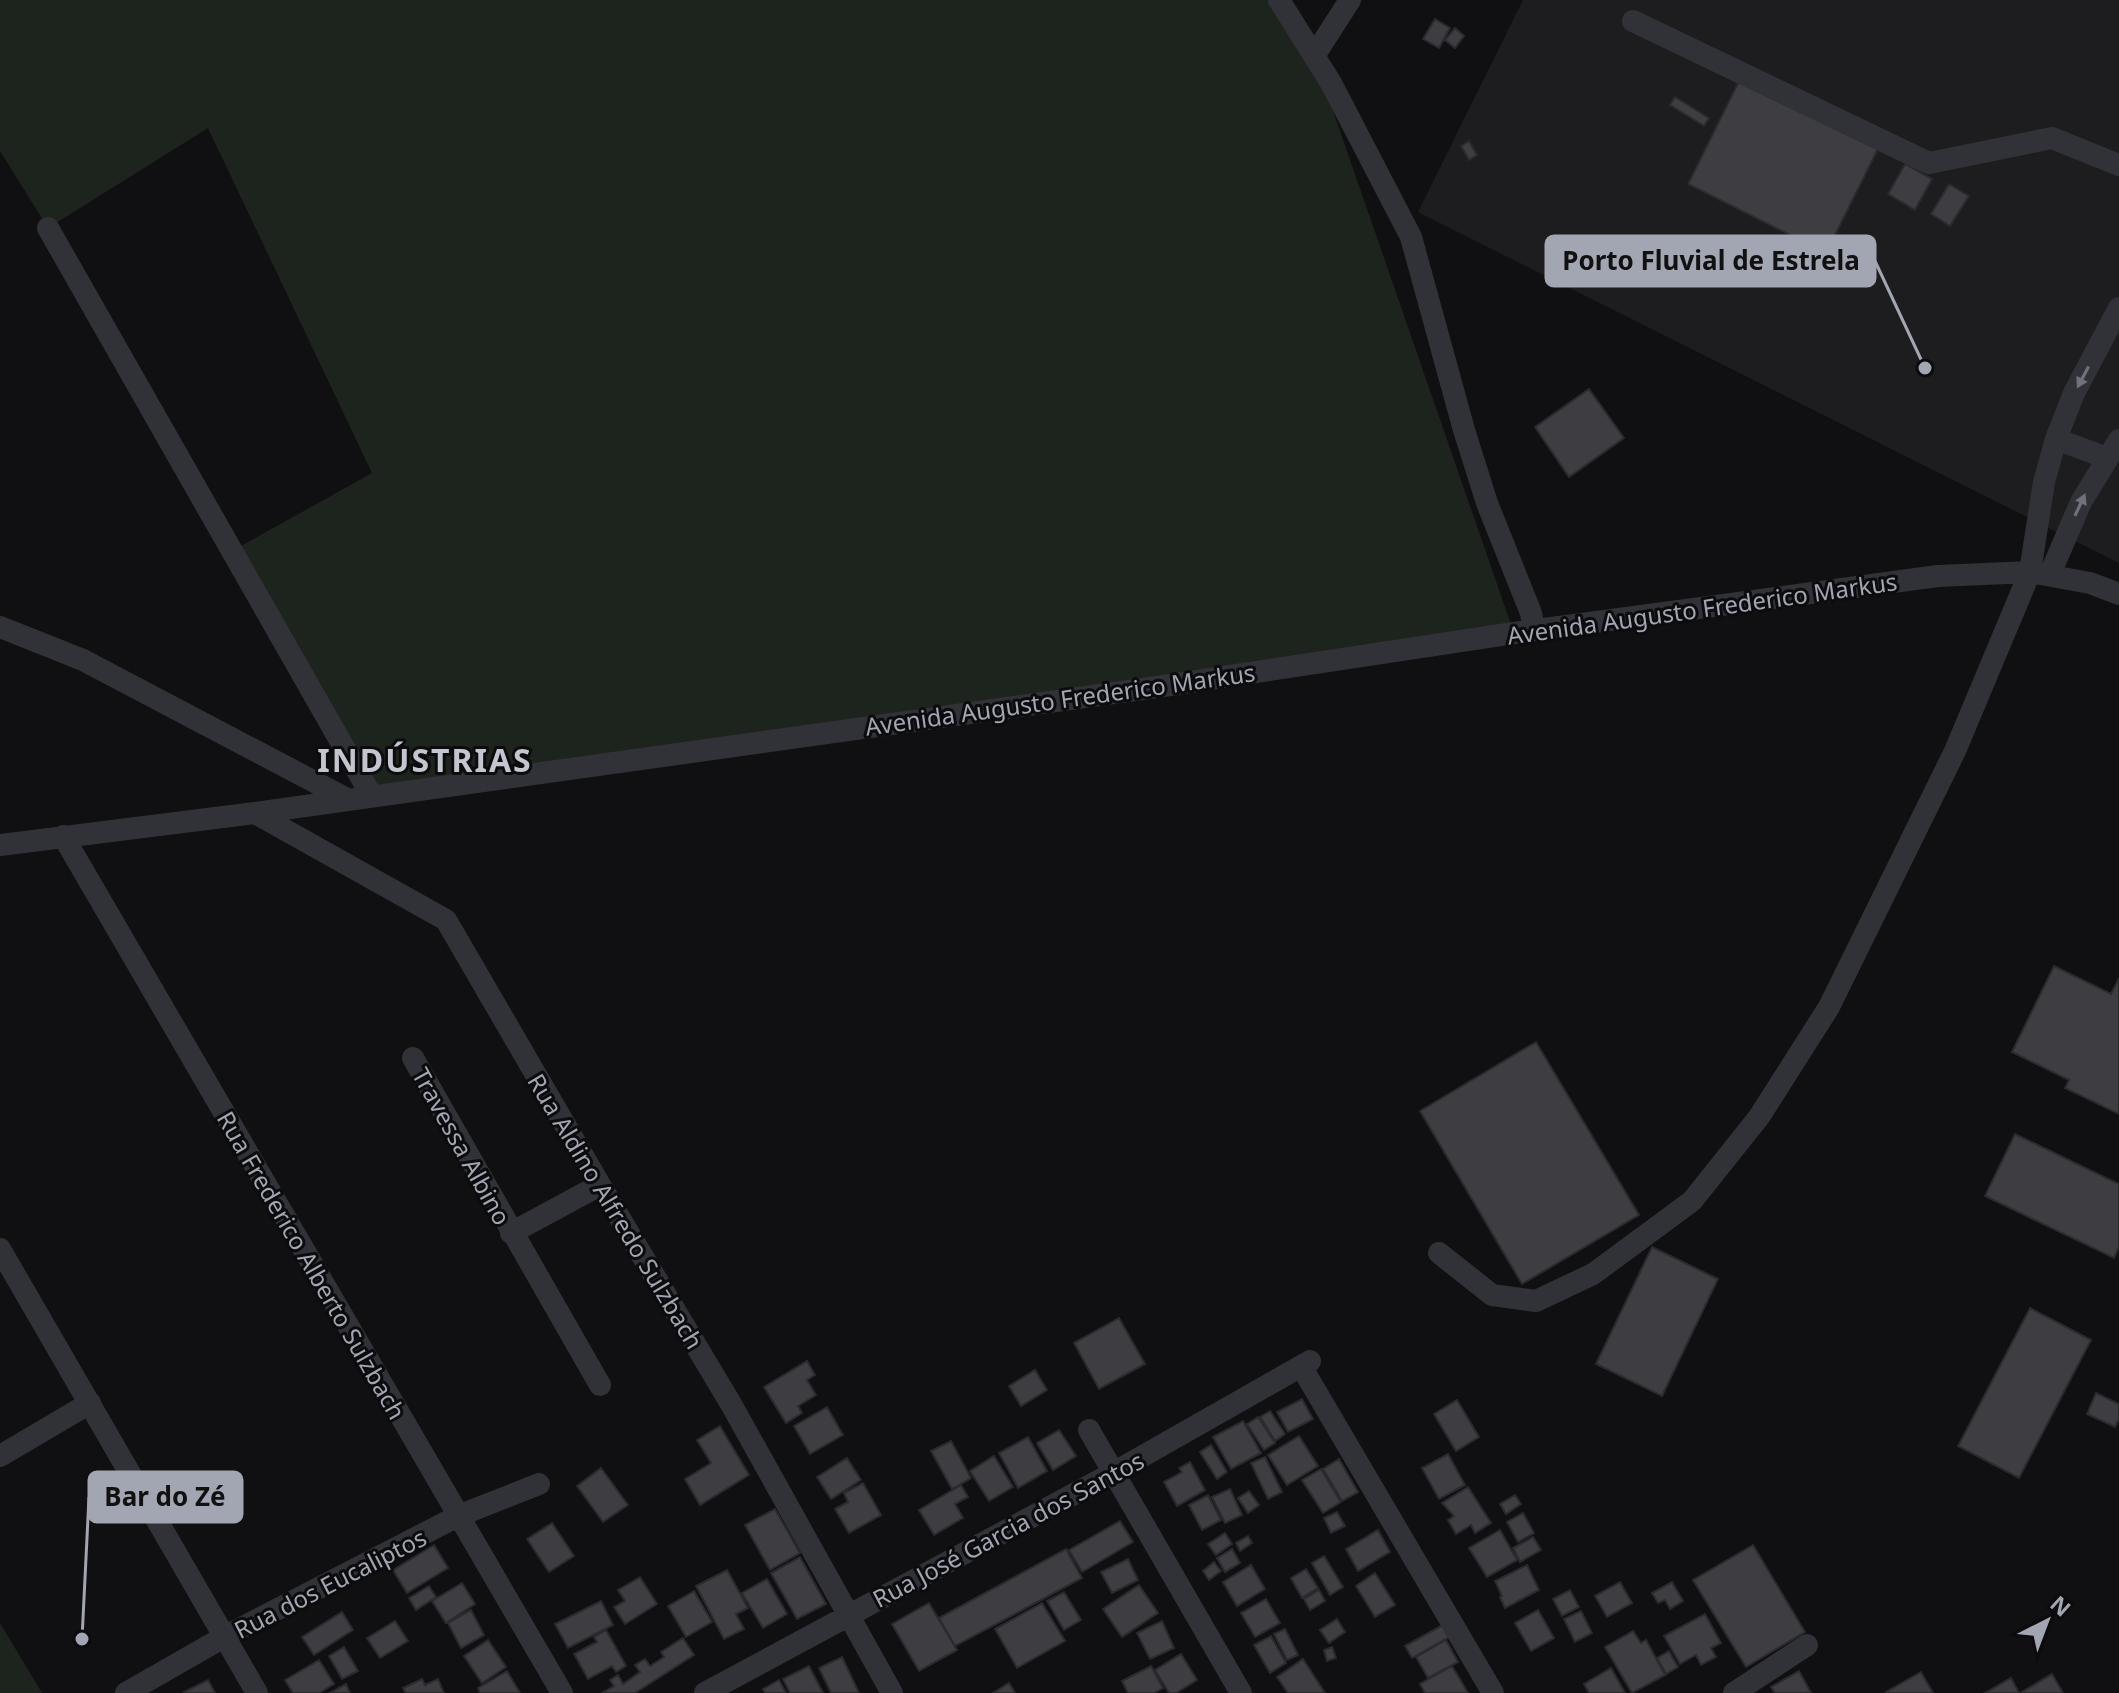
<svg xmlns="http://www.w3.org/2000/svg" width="2119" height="1693" viewBox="0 0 2119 1693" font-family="'Noto Sans',sans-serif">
<rect width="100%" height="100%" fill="#101012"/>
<path fill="#1d1c1f" d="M1523,0H2119V563L1418,212Z"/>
<path fill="#1d241e" d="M0,0H1281L1314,56L1514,633L371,795L232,551L372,473L208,128L48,228L0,151Z
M0,1623L42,1693H0Z"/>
<path fill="#3d3d42" stroke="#2b2a2e" stroke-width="2" d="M1435,19L1450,28L1439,48L1423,39Z
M1455,28L1464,36L1455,48L1445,40Z
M1741,77L1879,147L1826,253L1688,184Z
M1675,97L1709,118L1704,126L1670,105Z
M1469,141L1477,155L1469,160L1461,146Z
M1905,164L1932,179L1915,210L1888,194Z
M1949,184L1969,196L1950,226L1931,214Z
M1589,389L1624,438L1569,477L1535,427Z
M2054,966L2111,994L2119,978V1114L2065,1088L2069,1080L2012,1052Z
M1536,1042L1639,1215L1522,1284L1420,1111Z
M2015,1134L2119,1184V1247L2114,1258L1985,1196Z
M1652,1247L1718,1279L1662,1396L1596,1364Z
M2030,1308L2091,1340L2019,1478L1958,1446Z
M1119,1318L1145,1364L1099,1389L1074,1343Z
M807,1361L815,1375L807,1380L816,1395L798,1406L802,1413L786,1423L764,1387Z
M1035,1370L1047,1390L1021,1406L1009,1386Z
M2096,1393L2119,1404V1419L2115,1427L2087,1414Z
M1302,1399L1313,1419L1288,1432L1277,1412Z
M1457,1400L1479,1437L1456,1451L1434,1414Z
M827,1407L843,1435L810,1454L794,1426Z
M1270,1411L1285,1434L1275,1441L1260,1417Z
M1258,1417L1275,1443L1264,1450L1247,1424Z
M1243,1421L1261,1453L1231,1469L1213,1437Z
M720,1426L749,1475L700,1505L685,1479L711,1463L697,1440Z
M1059,1430L1076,1456L1053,1470L1037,1443Z
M1299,1436L1318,1466L1287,1485L1268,1455Z
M1028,1437L1047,1471L1018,1488L999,1453Z
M951,1441L971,1478L952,1489L931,1451Z
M1211,1445L1227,1472L1217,1479L1200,1452Z
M1448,1454L1465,1485L1439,1499L1422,1468Z
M994,1456L1013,1487L989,1501L970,1471Z
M1265,1457L1282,1492L1268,1499L1251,1463Z
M847,1458L861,1480L831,1499L817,1477Z
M1339,1459L1358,1492L1342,1501L1323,1469Z
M1190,1462L1205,1490L1177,1506L1164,1482L1182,1472L1179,1468Z
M601,1468L628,1505L603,1522L577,1486Z
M1321,1469L1341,1502L1323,1513L1302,1480Z
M863,1483L881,1515L849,1533L835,1509L848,1502L844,1493Z
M961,1485L968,1497L955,1504L963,1518L934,1535L919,1510Z
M1468,1487L1491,1523L1475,1533L1471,1525L1456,1534L1448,1520L1454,1516L1442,1503Z
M1230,1489L1242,1515L1225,1523L1212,1497Z
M1249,1491L1259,1505L1248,1513L1238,1498Z
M1208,1495L1221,1520L1202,1530L1189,1505Z
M1515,1495L1521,1504L1506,1514L1500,1504Z
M775,1509L800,1553L770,1570L745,1525Z
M1337,1512L1345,1526L1331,1533L1324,1518Z
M1523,1513L1534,1533L1518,1542L1507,1522Z
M1120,1521L1133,1542L1082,1572L1069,1550Z
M552,1523L574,1556L549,1572L527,1539Z
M1378,1530L1390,1552L1358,1571L1346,1549Z
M1500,1530L1517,1560L1487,1577L1469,1548Z
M1225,1533L1232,1544L1216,1555L1208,1544Z
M1248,1536L1252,1543L1240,1551L1236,1543Z
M1533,1537L1541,1550L1520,1562L1513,1548Z
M434,1545L448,1568L407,1593L393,1570Z
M1753,1545L1805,1632L1746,1667L1693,1580Z
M1066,1549L1082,1578L955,1646L939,1618Z
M1232,1549L1240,1563L1225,1572L1217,1558Z
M1324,1556L1343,1587L1330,1595L1312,1563Z
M800,1557L826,1604L797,1619L771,1573Z
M1128,1559L1138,1580L1112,1593L1101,1572Z
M1214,1562L1221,1571L1209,1580L1203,1571Z
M1251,1565L1265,1589L1237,1606L1223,1582Z
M1527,1565L1539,1590L1505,1608L1500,1597L1502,1596L1495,1581Z
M1306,1569L1318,1588L1302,1598L1291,1578Z
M727,1570L748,1608L736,1614L744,1629L724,1639L696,1586Z
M1375,1573L1395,1605L1375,1617L1356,1586Z
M640,1577L657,1604L625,1624L614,1607L625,1601L618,1590Z
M767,1579L787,1614L763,1628L742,1593Z
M1620,1582L1632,1603L1607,1617L1595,1596Z
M1672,1582L1683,1601L1670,1609L1665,1600L1658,1603L1652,1593Z
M462,1583L475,1604L446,1623L432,1601Z
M1139,1585L1158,1613L1122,1637L1103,1609Z
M429,1586L436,1597L416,1610L409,1598Z
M1319,1590L1325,1601L1310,1610L1304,1599Z
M1570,1590L1579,1607L1562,1616L1553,1599Z
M694,1591L712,1622L686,1637L668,1606Z
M1064,1592L1081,1620L1064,1630L1047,1601Z
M1266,1599L1280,1623L1255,1637L1241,1613Z
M601,1601L613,1625L568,1648L555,1624Z
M929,1603L957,1650L919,1671L892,1624Z
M1042,1603L1065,1641L1017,1668L995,1629Z
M471,1610L484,1635L461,1648L448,1623Z
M1538,1610L1554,1638L1531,1651L1515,1623Z
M1581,1611L1592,1633L1575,1642L1564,1619Z
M342,1612L353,1630L314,1655L302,1637Z
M1705,1614L1721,1643L1711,1648L1716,1657L1701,1665L1696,1655L1680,1664L1664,1636Z
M1337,1619L1345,1632L1329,1643L1320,1630Z
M395,1621L408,1641L380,1658L367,1638Z
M1162,1621L1174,1648L1150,1659L1137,1633Z
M1443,1625L1449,1637L1412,1658L1405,1646Z
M1285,1629L1298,1655L1287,1660L1274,1634Z
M606,1630L626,1666L616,1672L612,1666L588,1679L574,1654L597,1642L594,1637Z
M1633,1631L1641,1643L1646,1640L1665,1675L1632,1693L1605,1647Z
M1271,1636L1286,1663L1270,1673L1254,1645Z
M683,1638L694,1655L635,1693H602L614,1686L610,1680L618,1675L623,1684L640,1672L635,1665L645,1659L650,1666L664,1657L661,1652Z
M488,1640L506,1667L482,1683L464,1656Z
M1446,1640L1458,1662L1428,1678L1416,1657Z
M344,1647L358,1671L342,1679L329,1656Z
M1332,1647L1336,1658L1327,1661L1324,1650Z
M1669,1651L1678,1667L1666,1674L1657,1658Z
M1181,1654L1197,1680L1176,1693H1169L1155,1670Z
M842,1657L859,1693H831L819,1668Z
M1303,1659L1325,1693H1288L1277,1677Z
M319,1660L334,1684L319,1693H293L285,1680Z
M809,1666L823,1693H790L783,1679Z
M1151,1666L1163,1688L1154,1693H1128L1122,1681Z
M1452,1666L1468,1693H1425L1420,1684Z
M1611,1668L1625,1693H1589L1584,1684Z
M507,1671L520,1693H480L478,1688Z
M1799,1671L1811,1693H1775L1771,1687Z
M1921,1672L1933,1693H1887L1886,1692Z
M2052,1674L2063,1693H2023L2022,1692Z
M2011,1678L2019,1693H1985Z
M422,1679L425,1685L438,1679L444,1693H406L403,1688Z
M208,1680L215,1693H185L184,1692Z
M779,1680L786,1693H765L763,1689Z
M1009,1683L1015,1693H993Z
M346,1684L350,1693H330Z"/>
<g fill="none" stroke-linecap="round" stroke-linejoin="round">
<path stroke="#313237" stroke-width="22" d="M1279,0L1331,83L1411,237L1464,430L1487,503L1531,613L1534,630
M1633,21L1929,163L2052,138L2119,165
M1314,56L1350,0
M48,228L371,795
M2056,439L2107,458
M2050,574L2081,502L2119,440
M0,627L83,660L347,799
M255,813L446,920L600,1185L731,1404L892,1693
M63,836L562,1693
M0,845L255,813L1150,688L1514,633L1938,576L2030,572L2090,583L2119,594
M413,1058L600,1385
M511,1233L600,1185
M0,1249L257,1693
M1439,1253L1492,1295L1536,1301L1593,1274L1692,1201L1759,1117L1829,1007L1955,751L2030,572L2044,482L2056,439L2074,393L2119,308
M1301,1366L1493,1693
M1089,1430L1241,1693
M0,1456L90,1403
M126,1693L224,1637L458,1516L539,1484
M705,1693L1113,1473L1310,1361
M1734,1693L1807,1645"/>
</g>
<defs><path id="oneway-solid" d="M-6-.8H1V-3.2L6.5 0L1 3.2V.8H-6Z" transform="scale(2)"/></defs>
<g fill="#6f727b">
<use href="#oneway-solid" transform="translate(2083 377) rotate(118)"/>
<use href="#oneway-solid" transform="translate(2080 505) rotate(-65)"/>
</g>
<g text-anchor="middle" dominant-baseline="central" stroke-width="6" stroke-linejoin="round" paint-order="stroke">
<g font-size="24" fill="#a2a6b2" stroke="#0c0b0d">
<text transform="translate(1702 608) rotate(-8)">Avenida Augusto Frederico Markus</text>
<text transform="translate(1060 699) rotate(-8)">Avenida Augusto Frederico Markus</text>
<text transform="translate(462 1146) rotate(61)">Travessa Albino</text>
<text transform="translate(616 1211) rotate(59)">Rua Aldino Alfredo Sulzbach</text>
<text transform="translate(312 1265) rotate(60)">Rua Frederico Alberto Sulzbach</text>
<text transform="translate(1008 1529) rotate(-28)">Rua José Garcia dos Santos</text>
<text transform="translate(330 1583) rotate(-27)">Rua dos Eucaliptos</text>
</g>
<g font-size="32" font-weight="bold" letter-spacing="2" fill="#c3c5cf" stroke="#0c0b0d">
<text x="425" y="759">INDÚSTRIAS</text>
</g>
</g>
<path fill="none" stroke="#a2a6b2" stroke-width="3" d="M1925 368L1875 261M82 1639L89 1497"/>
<g fill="#a2a6b2" stroke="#0c0b0d" stroke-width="3">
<circle cx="1925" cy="368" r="8"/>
<circle cx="82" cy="1639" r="8"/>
</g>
<g fill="#a2a6b2" stroke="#a2a6b2" stroke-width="3">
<rect x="1546" y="236" width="329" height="50" rx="8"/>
<rect x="89" y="1472" width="153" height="50" rx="8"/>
</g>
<g font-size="26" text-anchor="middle" font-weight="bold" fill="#111">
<text x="1711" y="270">Porto Fluvial de Estrela</text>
<text x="165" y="1506">Bar do Zé</text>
</g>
<g transform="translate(2047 1621) rotate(42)" stroke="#0c0b0d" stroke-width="6" paint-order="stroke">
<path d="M0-6L14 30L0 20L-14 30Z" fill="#a2a6b2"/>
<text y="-12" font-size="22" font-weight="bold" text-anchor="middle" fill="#a2a6b2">N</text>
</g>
</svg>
